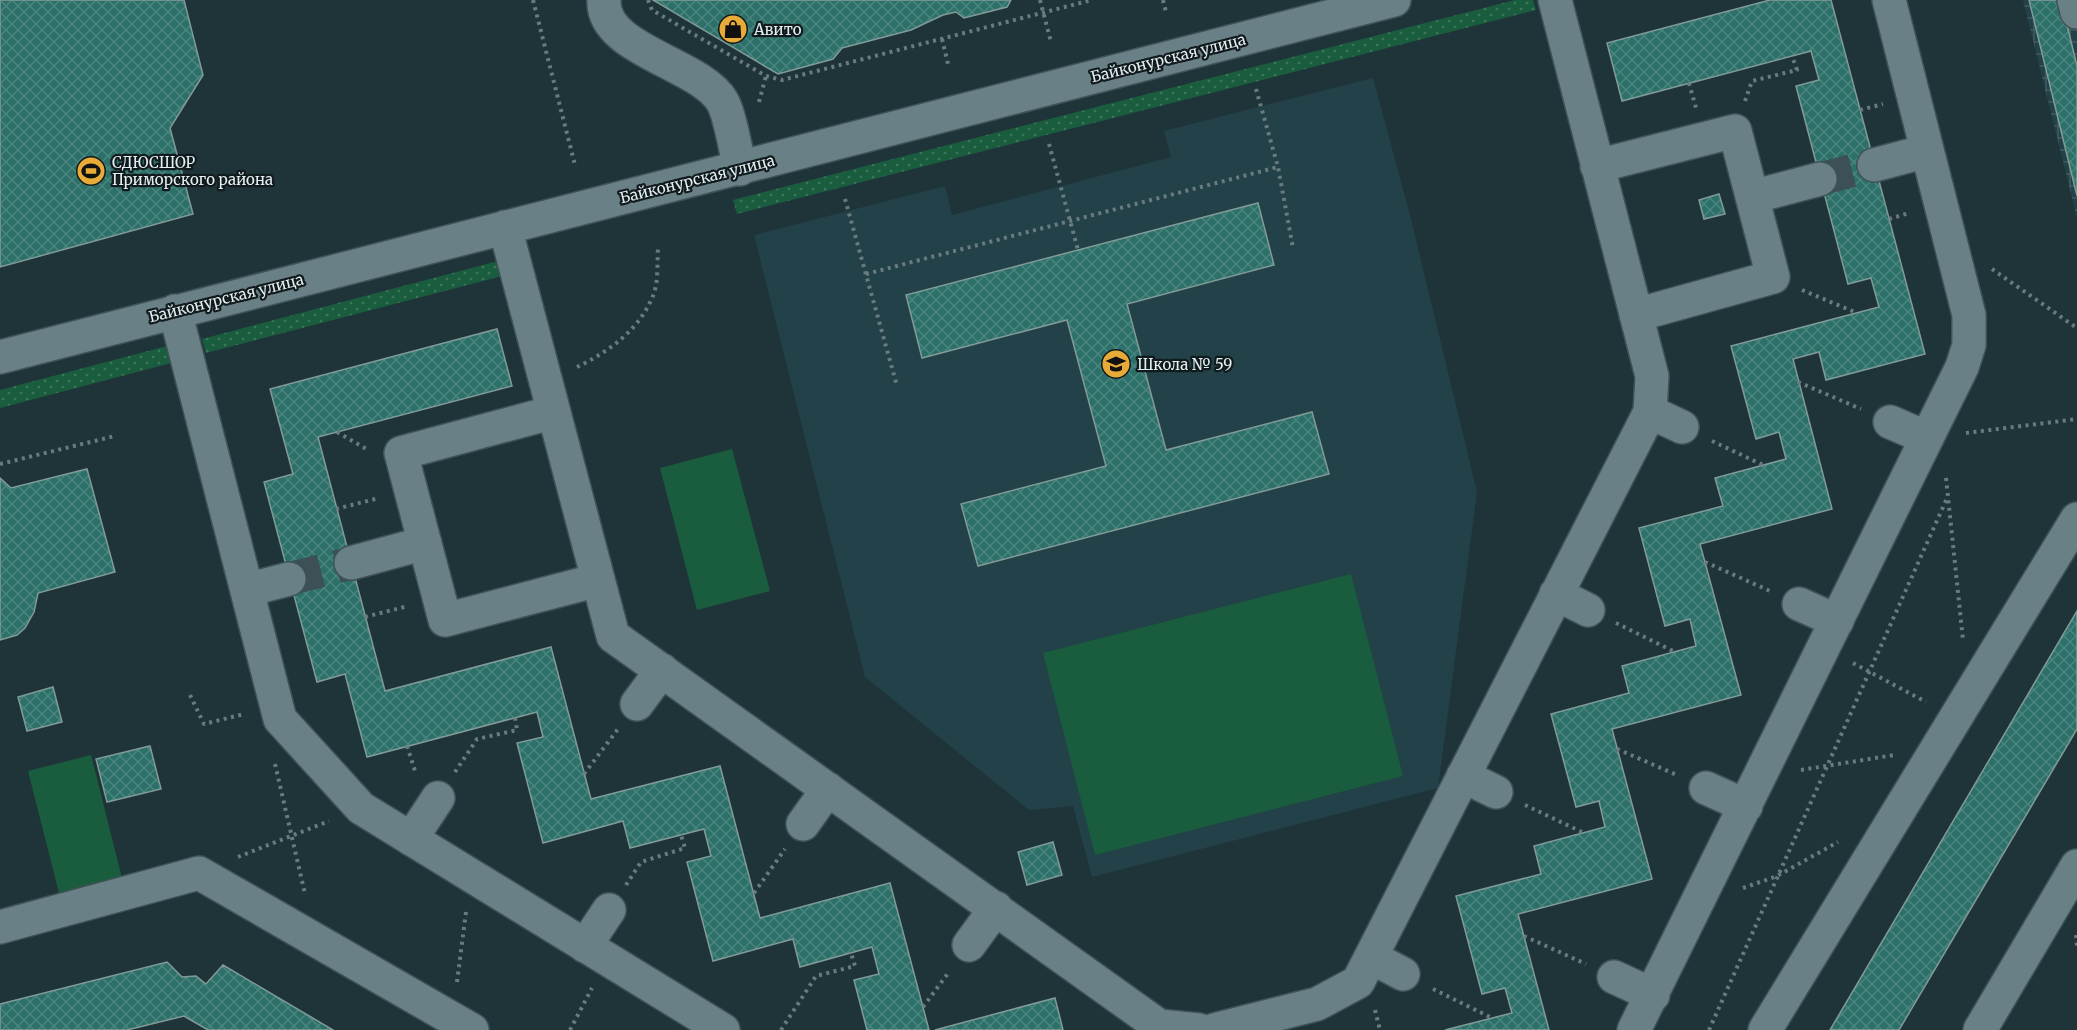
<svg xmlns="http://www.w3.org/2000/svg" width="2077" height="1030" viewBox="0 0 2077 1030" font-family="Merriweather,serif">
<defs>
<pattern id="industrial-grid" width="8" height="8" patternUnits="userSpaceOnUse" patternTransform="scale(1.5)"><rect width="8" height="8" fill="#224148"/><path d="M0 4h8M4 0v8" fill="none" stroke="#425d63"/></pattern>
<pattern id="grass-dots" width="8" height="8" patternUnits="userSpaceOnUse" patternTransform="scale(1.5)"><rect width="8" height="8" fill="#1a5d3e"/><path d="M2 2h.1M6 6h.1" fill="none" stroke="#3b755a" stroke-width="1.8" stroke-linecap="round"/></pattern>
<pattern id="building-cross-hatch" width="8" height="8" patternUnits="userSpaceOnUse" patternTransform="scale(1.5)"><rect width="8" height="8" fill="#2c7069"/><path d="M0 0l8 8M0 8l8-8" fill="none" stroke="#4a857f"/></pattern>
</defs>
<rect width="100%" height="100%" fill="#1f3439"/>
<path fill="#224148" d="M1373,78L1410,215L1477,492L1438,788L1092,877L1073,806L1029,810L865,677L754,235L945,186L952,215L1171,157L1164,131Z"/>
<path fill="url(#industrial-grid)" d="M2023,0H2077V218Z"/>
<path fill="url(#grass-dots)" d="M1515,0H1533L1536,10L737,214L733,200Z
M502,260L506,275L206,353L202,339Z
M171,345L175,362L0,408V390Z"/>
<path fill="#1a5d3e" d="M732,449L770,591L697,610L660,468Z
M1351,574L1403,776L1095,855L1043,653Z
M91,755L122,878L59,893L28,771Z"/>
<path fill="url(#building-cross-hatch)" stroke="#819b97" stroke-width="1.5" d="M0,0H184L203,75L170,128L193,214L0,267Z
M653,0H1011L1007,7L964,18L956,12L943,15L911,30L842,48L833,59L778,74Z
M1770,0H1831L1925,354L1826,380L1819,352L1793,359L1832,509L1700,544L1741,695L1612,729L1652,879L1518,914L1549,1030H1445L1512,1013L1505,988L1482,994L1456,896L1541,874L1534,846L1605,827L1599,801L1576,807L1551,714L1629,693L1622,666L1696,646L1690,619L1665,626L1639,528L1723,506L1715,478L1786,459L1779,432L1756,439L1731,346L1879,307L1871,278L1848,284L1796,86L1819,80L1811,51L1622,101L1607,43Z
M2029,0H2061L2077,66V196Z
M1719,194L1725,214L1704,219L1699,200Z
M1258,203L1274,265L1127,304L1166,450L1312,412L1329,474L978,566L961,504L1106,466L1067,320L922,358L906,295Z
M497,329L512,386L318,437L385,691L551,647L591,799L720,766L760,918L890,883L929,1030H867L854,980L879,974L872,947L800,967L793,939L713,961L687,862L711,856L704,829L630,848L623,821L543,843L517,743L543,737L537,712L367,757L345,674L317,682L264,482L293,474L270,389Z
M87,469L115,572L38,593L34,612L25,628L17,635L0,640V478L11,488Z
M2077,611V729L1899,1030H1830Z
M53,687L62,722L27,731L18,697Z
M150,746L161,789L107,802L96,759Z
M1053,842L1062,875L1027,885L1018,852Z
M167,962L182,977L196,976L206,984L223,965L333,1030H208L184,1016L127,1030H0V1004Z
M1055,998L1063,1030H935Z"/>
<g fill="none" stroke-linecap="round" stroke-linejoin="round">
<path stroke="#3c5055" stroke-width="33" stroke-dasharray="33 16" stroke-linecap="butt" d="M1820,179L1874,165
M289,579L351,563"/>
<g stroke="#3f5357" stroke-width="36">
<path id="minor" d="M604,0C601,50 699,63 722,101C730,114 736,152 740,169
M2074,0L2077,12
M1874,165L1927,151
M1597,166L1735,131L1773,277L1636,315
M1752,197L1820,179
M505,227L613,636L1159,1026L1199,1030
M175,311L280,719L361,808L723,1030
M0,357L1394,0
M554,412L401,453L445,620L598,580
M1650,412L1682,427
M1890,422L1927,438
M351,563L425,543
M247,590L289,579
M1556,594L1588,610
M1799,604L1837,621
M637,704L662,670
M1463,776L1496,792
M1706,788L1746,806
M803,824L828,789
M411,839L438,798
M0,927L199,873L472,1030
M969,945L996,908
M585,946L609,910
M1371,957L1403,974
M1614,977L1653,995
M1214,1030L1317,1004L1358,982L1650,412L1652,376L1555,0
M1634,1030L1962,367L1969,345V315L1889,0
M1765,1030L2077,519
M1980,1030L2077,866"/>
</g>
<path stroke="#697b7f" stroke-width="4" stroke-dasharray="3 4.5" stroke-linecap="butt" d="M533,0L575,165
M648,0L652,10L766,76L782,80L1092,0
M1040,0L1051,42
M1163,0L1166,12
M942,39L949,68
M1689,83L1696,108
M1256,89L1278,167L1293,248
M1745,101L1752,81L1797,70L1792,56
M759,102L766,76
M1860,110L1883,104
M1049,144L1078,250
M845,199L897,386
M1889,219L1909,213
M1992,269L2077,328
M866,274L1278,167
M1802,290L1857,313
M577,367C608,352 638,331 652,298C659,284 657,262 658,247
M1798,382L1861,409
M337,432L368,450
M1966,433L2077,419
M1712,441L1763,465
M0,464L115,436
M1946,478L1963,640
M336,509L379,498
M1705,562L1770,591
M365,617L408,606
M1616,623L1675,652
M1853,663L1926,702
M190,695L204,724L244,714
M407,746L416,774
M1617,749L1677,775
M275,764L305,894
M1801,770L1894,755
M455,772L477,739L517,730L515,718
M584,774L618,729
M1525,805L1584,833
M238,857L329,821
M626,885L641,862L685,848L681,835
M1743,888L1777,876L1838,842
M754,893L785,849
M2076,935L2077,946
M1524,936L1586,964
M457,982L466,912
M1433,989L1492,1018
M923,1007L949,972
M1375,1010L1380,1030
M570,1030L592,988
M781,1030L816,976L855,966L851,953
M1709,1030L1948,496"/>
<use href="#minor" stroke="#698186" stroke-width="33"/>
</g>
<defs>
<g id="shop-disc" transform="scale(1.5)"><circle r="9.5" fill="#e9ab38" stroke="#111a1c"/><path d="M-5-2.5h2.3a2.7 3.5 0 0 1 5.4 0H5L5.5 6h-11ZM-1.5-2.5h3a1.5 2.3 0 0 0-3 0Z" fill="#111"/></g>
<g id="stadium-disc" transform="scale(1.5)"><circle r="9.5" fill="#e9ab38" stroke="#111a1c"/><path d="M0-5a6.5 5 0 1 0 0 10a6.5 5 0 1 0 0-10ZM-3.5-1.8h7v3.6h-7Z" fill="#111"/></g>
<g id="school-disc" transform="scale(1.5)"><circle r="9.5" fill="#e9ab38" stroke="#111a1c"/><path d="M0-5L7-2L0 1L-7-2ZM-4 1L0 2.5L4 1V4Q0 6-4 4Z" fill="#111"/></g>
</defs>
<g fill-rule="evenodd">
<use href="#shop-disc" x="733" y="29"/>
<use href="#stadium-disc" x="91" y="171"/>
<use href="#school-disc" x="1116" y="364"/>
</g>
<g text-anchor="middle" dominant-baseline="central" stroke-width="4.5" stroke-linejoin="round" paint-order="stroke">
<g font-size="15" fill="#e3f0f3" stroke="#111a1c" text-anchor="start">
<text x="754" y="29">Авито</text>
<text x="112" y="162">СДЮСШОР<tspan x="112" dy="17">Приморского района</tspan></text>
<text x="1137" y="364">Школа № 59</text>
</g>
<g font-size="15" fill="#e3f0f3" stroke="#111a1c">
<text transform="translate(1168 58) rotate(-14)">Байконурская улица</text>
<text transform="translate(697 179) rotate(-14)">Байконурская улица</text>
<text transform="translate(226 298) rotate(-14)">Байконурская улица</text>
</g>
</g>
</svg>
